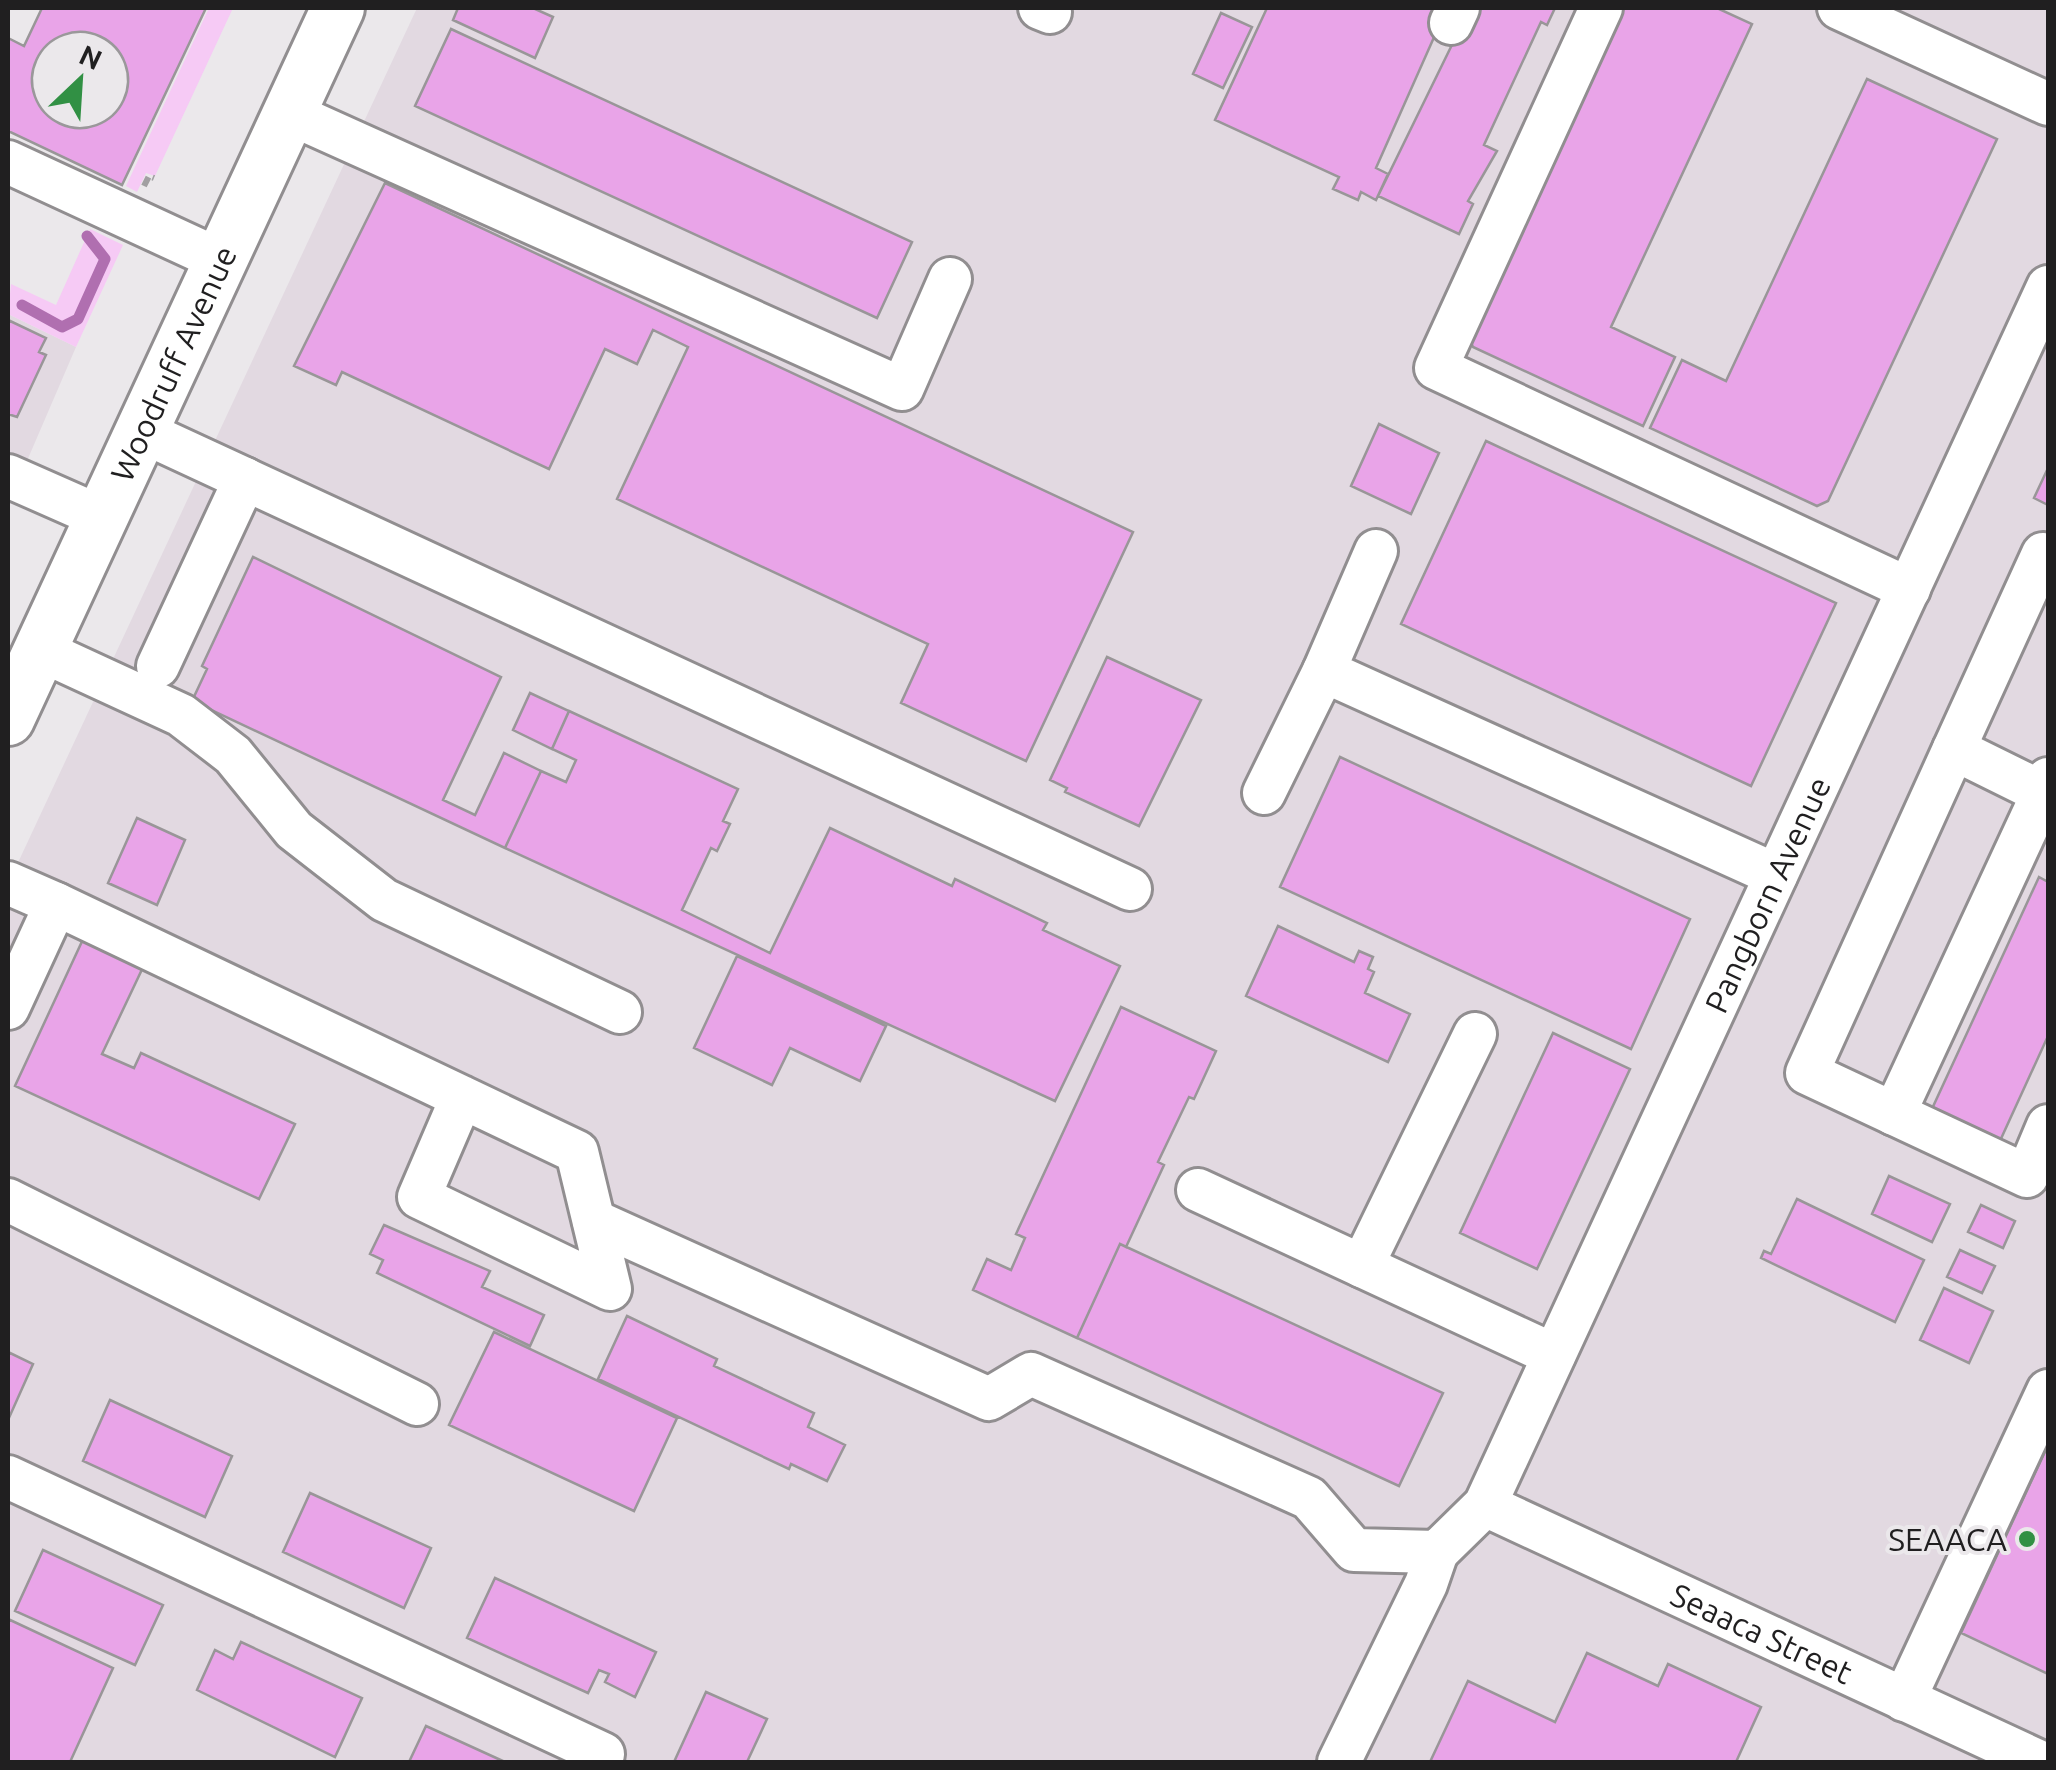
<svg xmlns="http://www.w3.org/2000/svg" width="2056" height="1770" viewBox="0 0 2056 1770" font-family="Ubuntu,sans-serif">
<rect width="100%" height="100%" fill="#ebe8eb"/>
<path fill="#e2d9e1" d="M417,8H2048V1762H8V884Z
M8,314L76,347L8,505Z"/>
<path fill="#f6caf5" d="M209,8H233L155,176L146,173L137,192L126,186Z
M90,229L123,245L76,347L8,314L11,284L56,305Z"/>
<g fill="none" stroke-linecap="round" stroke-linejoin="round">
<path stroke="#b06fb0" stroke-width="11" d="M22,305L62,327L78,319L105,259L87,236"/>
</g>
<path fill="#e9a4e8" stroke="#999698" stroke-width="2.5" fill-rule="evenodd" d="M42,8H206L122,185L8,131V38L24,46ZM50,50H110V110H50Z
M458,8H533L553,17L535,58L453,20Z
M1267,8H1447L1376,168L1388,174L1376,200L1361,192L1358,200L1333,189L1339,177L1215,120Z
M1470,8H1555L1547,25L1541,22L1484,145L1497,151L1468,201L1473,204L1459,234L1378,196Z
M1620,8H1717L1752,24L1611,327L1675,357L1643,426L1473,347L1468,336Z
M1221,13L1252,27L1223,88L1193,74Z
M451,29L912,242L877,318L415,106Z
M1867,79L1997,139L1828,501L1817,506L1650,428L1682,360L1726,381Z
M385,183L1133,532L1026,761L901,703L928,644L617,499L688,347L653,330L637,364L605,349L549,469L342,372L336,385L294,366Z
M8,320L46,338L39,352L46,355L17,417L8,414Z
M1379,424L1439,453L1411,514L1351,486Z
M1486,441L1836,603L1751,786L1401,624Z
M2048,468V505L2034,498Z
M253,557L501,677L443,800L475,815L504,753L541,771L505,848L192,701L207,669L202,666Z
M1107,657L1201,700L1139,826L1065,792L1067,788L1050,780Z
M530,693L569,711L552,749L513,730Z
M569,711L738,789L723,821L730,824L717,851L711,848L682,910L770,953L830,828L952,886L955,879L1047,923L1043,930L1120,966L1055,1101L505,848L541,771L566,782L576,760L552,749Z
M1340,757L1690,919L1631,1049L1280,887Z
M137,818L185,840L157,905L108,883Z
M2039,877L2048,882V1036L1999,1143L1931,1111Z
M1278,926L1354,962L1359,951L1373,957L1368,969L1374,972L1365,993L1410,1014L1388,1062L1246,996Z
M85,935L145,963L102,1054L134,1068L141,1053L295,1124L259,1199L15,1086Z
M737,956L886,1026L860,1081L790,1048L772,1085L694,1048Z
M1121,1007L1216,1051L1194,1099L1189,1097L1158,1162L1164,1165L1126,1247L1120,1244L1077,1338L973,1290L987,1259L1011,1270L1025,1238L1016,1234Z
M1553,1033L1630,1069L1537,1269L1460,1233Z
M1889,1176L1950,1204L1932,1242L1872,1214Z
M1797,1199L1924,1260L1895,1322L1761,1258L1764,1251L1771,1254Z
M1981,1205L2015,1221L2003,1248L1968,1232Z
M384,1225L490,1271L482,1287L544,1315L530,1346L377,1273L383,1260L370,1254Z
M1120,1244L1443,1393L1399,1486L1077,1338Z
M1960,1250L1995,1266L1982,1293L1947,1277Z
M1944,1288L1993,1311L1969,1363L1920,1340Z
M627,1316L717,1359L714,1366L814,1413L808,1427L845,1445L827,1481L791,1464L789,1469L598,1379Z
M494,1332L677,1418L634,1511L449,1425Z
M8,1352L33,1364L8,1420Z
M110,1400L232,1456L205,1517L83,1461Z
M2048,1445V1674L1961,1633Z
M310,1493L431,1548L404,1608L283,1552Z
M43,1550L163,1605L135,1665L15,1611Z
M495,1578L656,1652L635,1697L605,1682L609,1674L599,1670L588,1693L467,1638Z
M8,1619L113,1668L70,1762H8Z
M241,1642L362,1698L335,1757L197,1690L215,1650L233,1659Z
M1587,1653L1658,1686L1668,1664L1761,1707L1736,1762H1430L1468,1681L1555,1722Z
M706,1692L767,1719L747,1762H674Z
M426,1726L505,1762H409Z"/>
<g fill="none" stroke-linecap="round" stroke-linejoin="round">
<g stroke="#918e90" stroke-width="48">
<g id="minor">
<path d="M1040,8L1050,12"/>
<path d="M1601,8L1436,368L1909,589"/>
<path d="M1839,8L2048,104"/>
<path d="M1451,23L1458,8"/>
<path d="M289,113L902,389L950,279"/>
<path d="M8,162L220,260"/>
<path d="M141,431L1130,889"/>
<path d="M8,476L101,517"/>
<path d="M1376,551L1324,671L1776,875"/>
<path d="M40,650L181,715L233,755L294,830L384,900L620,1012"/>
<path d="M158,666L245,479"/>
<path d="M1954,749L2043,554"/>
<path d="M2048,779L2043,793L1954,749L1807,1073L2027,1176L2048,1126"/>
<path d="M1264,793L1324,671"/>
<path d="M8,883L56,904"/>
<path d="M8,1008L56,904L577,1152L610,1289L419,1197L462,1097"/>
<path d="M1894,1114L2043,793"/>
<path d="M1198,1190L1554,1355"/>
<path d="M8,1200L417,1404"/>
<path id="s1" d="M594,1221L989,1399L1031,1374L1309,1498L1354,1550L1437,1552L1485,1505L2048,287"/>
<path d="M1362,1266L1475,1034"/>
<path d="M8,1477L603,1754"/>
<path id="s2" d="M1485,1505L2040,1762"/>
<path d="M1904,1700L2048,1391"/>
<path d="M1339,1762L1426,1584L1437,1552"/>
</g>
</g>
<g stroke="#918e90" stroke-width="58">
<g id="major">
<path id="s3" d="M8,719L338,8"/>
</g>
</g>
<path stroke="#a19fa1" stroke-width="6" stroke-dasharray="10 5" stroke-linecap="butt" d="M144,186L149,176L154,178"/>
<use href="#minor" stroke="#fff" stroke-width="42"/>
<use href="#major" stroke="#fff" stroke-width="52"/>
</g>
<circle fill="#319044" stroke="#ebe8eb" stroke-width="4" cx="2027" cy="1539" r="10"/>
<g text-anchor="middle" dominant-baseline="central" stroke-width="8" stroke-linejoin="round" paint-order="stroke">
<g font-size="32" fill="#201f20" stroke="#ebe8eb">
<text stroke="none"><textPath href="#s3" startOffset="392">Woodruff Avenue</textPath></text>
<text stroke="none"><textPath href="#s1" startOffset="1678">Pangborn Avenue</textPath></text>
<text stroke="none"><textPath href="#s2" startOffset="305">Seaaca Street</textPath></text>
</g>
<g font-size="32" fill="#201f20" stroke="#ebe8eb" text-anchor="end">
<text x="2007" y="1539">SEAACA</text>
</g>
</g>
<rect width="2056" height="1770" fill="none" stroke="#201f20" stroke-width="20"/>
<g transform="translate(80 80) rotate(25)"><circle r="48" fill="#ebe8eb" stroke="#9a989a" stroke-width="2.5"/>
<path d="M0-8L18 38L0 25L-18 38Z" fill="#319044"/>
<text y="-15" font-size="28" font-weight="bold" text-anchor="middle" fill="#201f20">N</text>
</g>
</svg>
